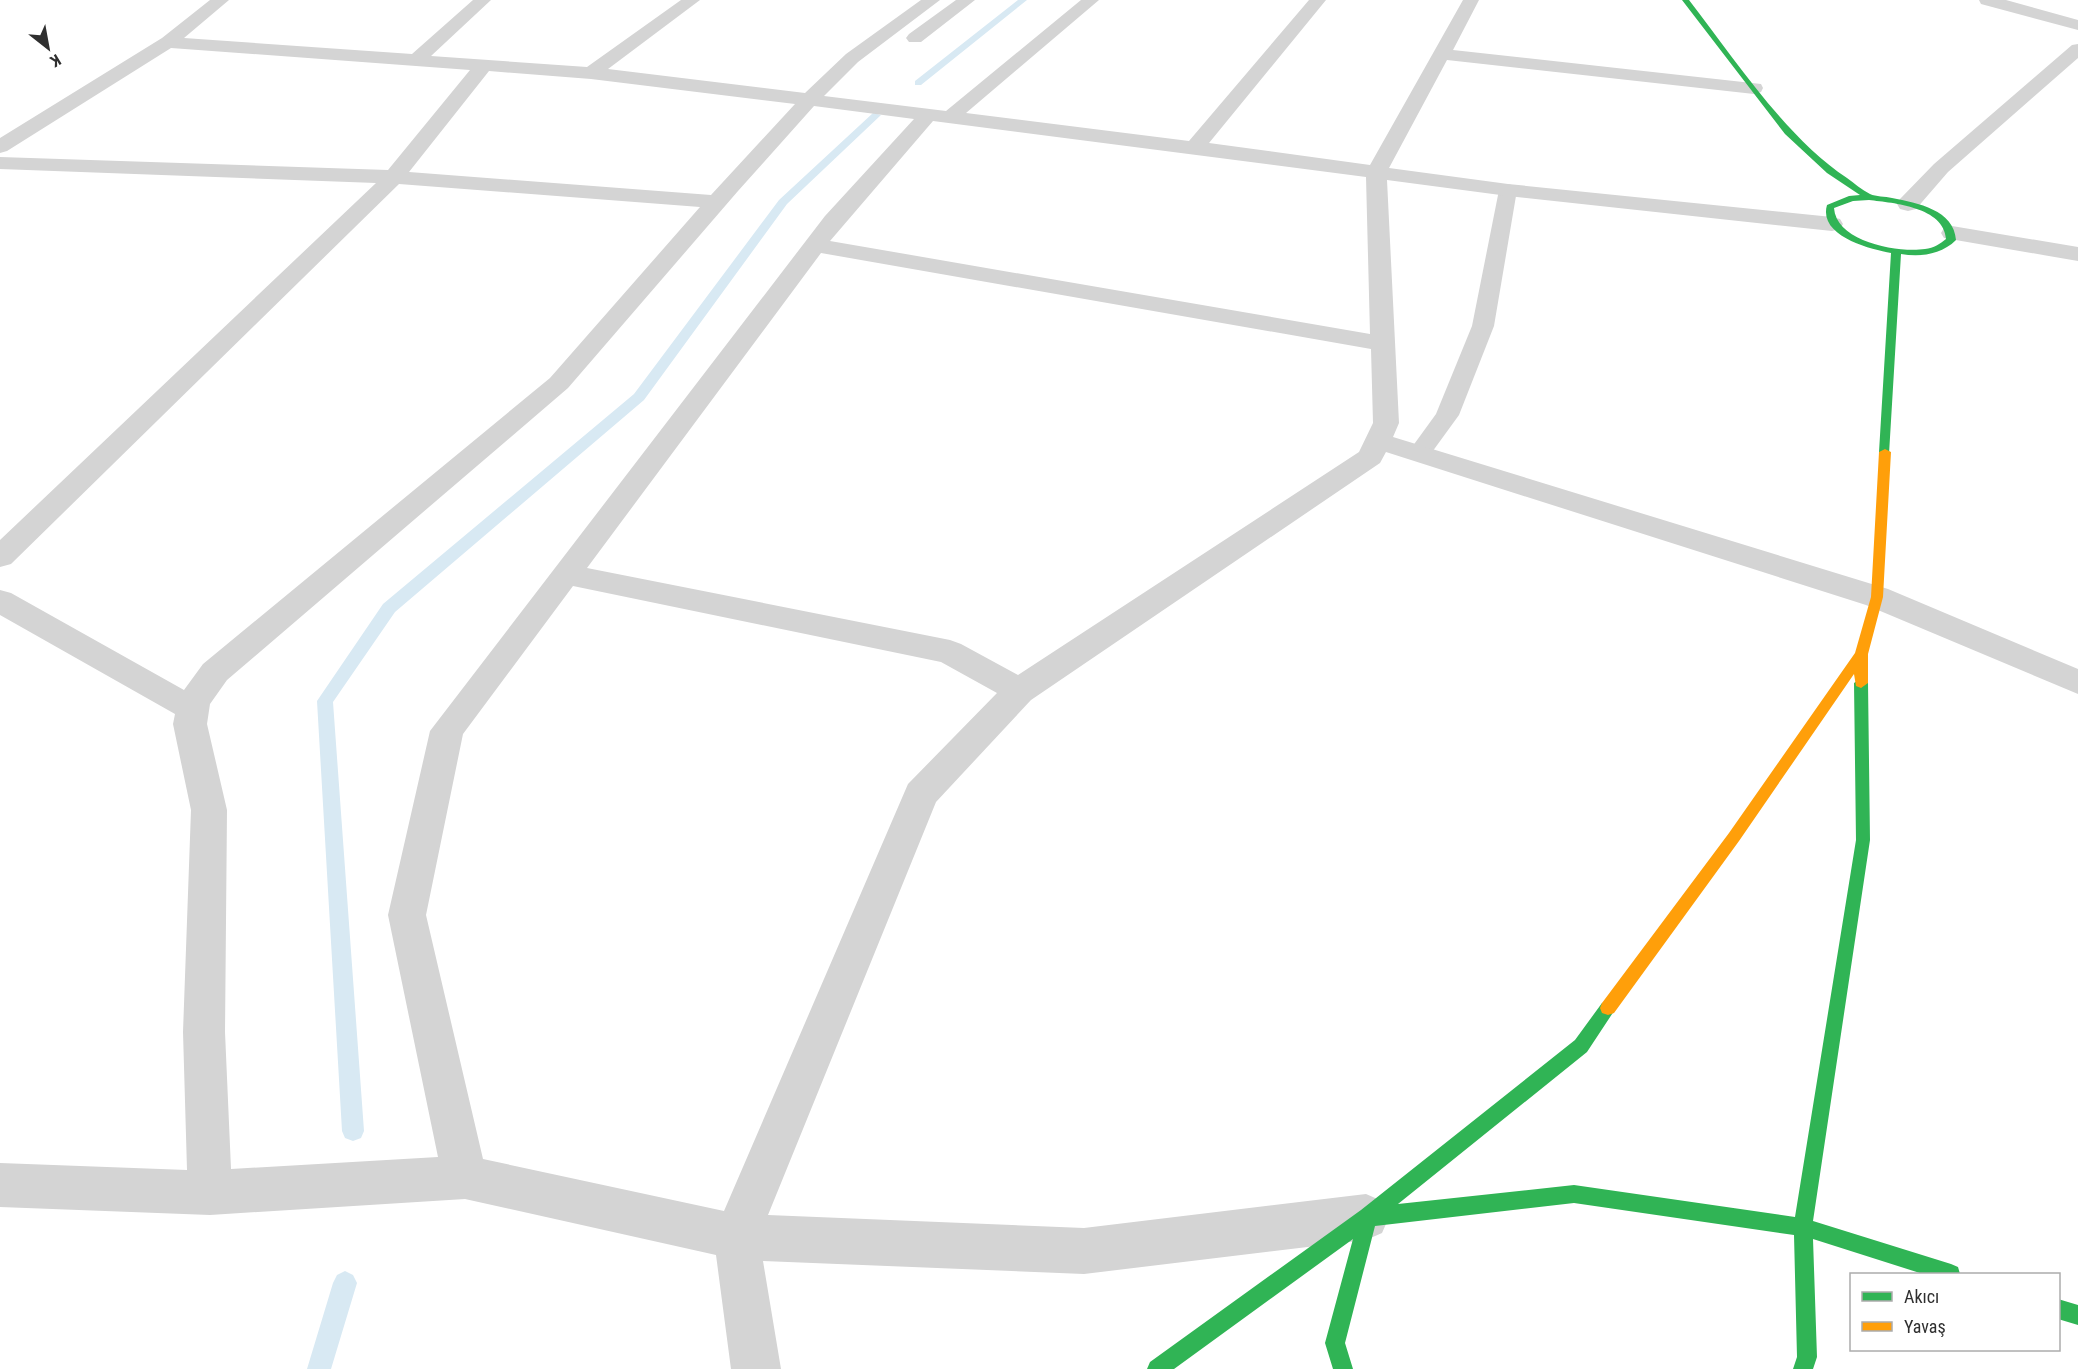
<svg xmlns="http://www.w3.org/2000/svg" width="2078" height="1369" viewBox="0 0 2078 1369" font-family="'Roboto Condensed',sans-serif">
<rect width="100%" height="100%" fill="#fff"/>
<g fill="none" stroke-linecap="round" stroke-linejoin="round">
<path fill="#d8e9f3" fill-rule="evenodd" d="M1018,0H1027L921,85H915V81Z
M873,113L881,115L787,204L644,400L395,612L333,702L364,1131L361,1138L353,1141L345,1138L342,1131L317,701L383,604L634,394L779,200Z
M345,1271L353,1275L357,1283L331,1369H307L333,1283L337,1275Z"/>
<path fill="#d4d4d4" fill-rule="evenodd" d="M1508,184L1515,186L1517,190L1494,326L1459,415L1427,459L1419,461L1411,459L1407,454L1436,414L1472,326L1499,190L1501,186Z"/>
<path fill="#d4d4d4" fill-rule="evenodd" d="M210,0H229L184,38L412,54L473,0H491L431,56L587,67L681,0H700L608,69L805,93L846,54L921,0H940L858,62L824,96L946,111L1081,0H1099L966,113L1189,141L1309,0H1326L1209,143L1370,165L1463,0H1479L1453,50L1761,84L1763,88L1761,92L1754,94L1447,60L1389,168L1508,184L1832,217L1840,219L1843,224L1840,229L1832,231L1508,196L1387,180L1399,423L1393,437L1888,589L2078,669V694L1866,605L1386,452L1380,463L1031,700L936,802L768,1215L1084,1228L1366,1194L1382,1201L1389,1217L1382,1233L1366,1240L1084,1274L763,1261L781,1369H731L716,1255L465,1199L210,1215L0,1207V1163L187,1170L183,1032L191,810L173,724L175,714L0,615V590L11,593L184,690L203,664L550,378L700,207L399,184L11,564L0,567V540L376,183L0,169V157L388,170L470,70L171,48L7,151L0,153V138L162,38ZM489,71L591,79L795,104L711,195L409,172ZM814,106L914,119L825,216L430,731L388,915L438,1157L231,1169L225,1032L227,810L207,724L210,704L227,680L568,388L738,191ZM933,121L1366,177L1370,334L830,241ZM821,253L1371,349L1373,423L1359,452L1018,675L961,644L950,640L587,568ZM573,586L941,662L997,693L908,784L724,1211L483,1159L426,915L463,734Z
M956,0H975L921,42H909L906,38L909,34Z
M1979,0H2006L2078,20V30L1981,4Z
M2078,44V58L1948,172L1916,209L1908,211L1900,209L1897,204L1900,199L1934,164L2072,45Z
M1952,226L2078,247V261L1944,238L1941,233L1944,228Z"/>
<path fill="#30b455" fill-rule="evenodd" d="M1682,0H1689C1734,58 1786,138 1847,178C1854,183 1862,190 1870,194C1876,197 1885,196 1892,198C1918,203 1954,210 1956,240C1941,255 1920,257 1901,254L1889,454H1881L1879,452L1891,253C1870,249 1818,236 1827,205L1849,196L1860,195L1827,173L1785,134ZM1869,200C1894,203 1944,207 1946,239C1940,244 1934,248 1925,249C1898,253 1836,242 1834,208L1853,201Z
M1861,678L1868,683L1870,840L1813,1221L1951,1264L1958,1267L1960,1274H1923L1813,1239L1817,1357L1813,1369H1793L1797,1357L1794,1235L1574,1203L1375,1226L1345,1343L1353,1369H1333L1325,1343L1353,1239L1174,1369H1147L1150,1362L1361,1210L1575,1040L1602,1003L1608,1001L1614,1003L1616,1008L1587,1052L1398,1204L1574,1185L1795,1217L1856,840L1854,683Z
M2058,1299L2078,1305V1325L2058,1319Z"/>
<path fill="#ff9f0a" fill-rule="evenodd" d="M1885,449L1891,452L1883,597L1868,654V683L1861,688L1856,686L1854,674L1739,841L1614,1013L1608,1015L1602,1013L1600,1008L1602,1003L1729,833L1855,653L1871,597L1879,452Z"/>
</g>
<rect x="1850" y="1273" width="210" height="78" fill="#ffffff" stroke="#acacac" stroke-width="1.5"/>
<rect x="1862" y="1292" width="30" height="9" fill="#30b455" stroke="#acacac" stroke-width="1.5"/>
<text x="1904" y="1303" font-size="18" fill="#2f2f2f">Akıcı</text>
<rect x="1862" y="1322" width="30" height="9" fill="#ff9f0a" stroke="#acacac" stroke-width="1.5"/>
<text x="1904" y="1333" font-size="18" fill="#2f2f2f">Yavaş</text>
<g transform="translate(48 48) rotate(149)" stroke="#ffffff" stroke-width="4.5" paint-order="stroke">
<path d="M0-4.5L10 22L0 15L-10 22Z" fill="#2f2f2f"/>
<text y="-9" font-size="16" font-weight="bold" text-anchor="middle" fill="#2f2f2f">K</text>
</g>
</svg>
